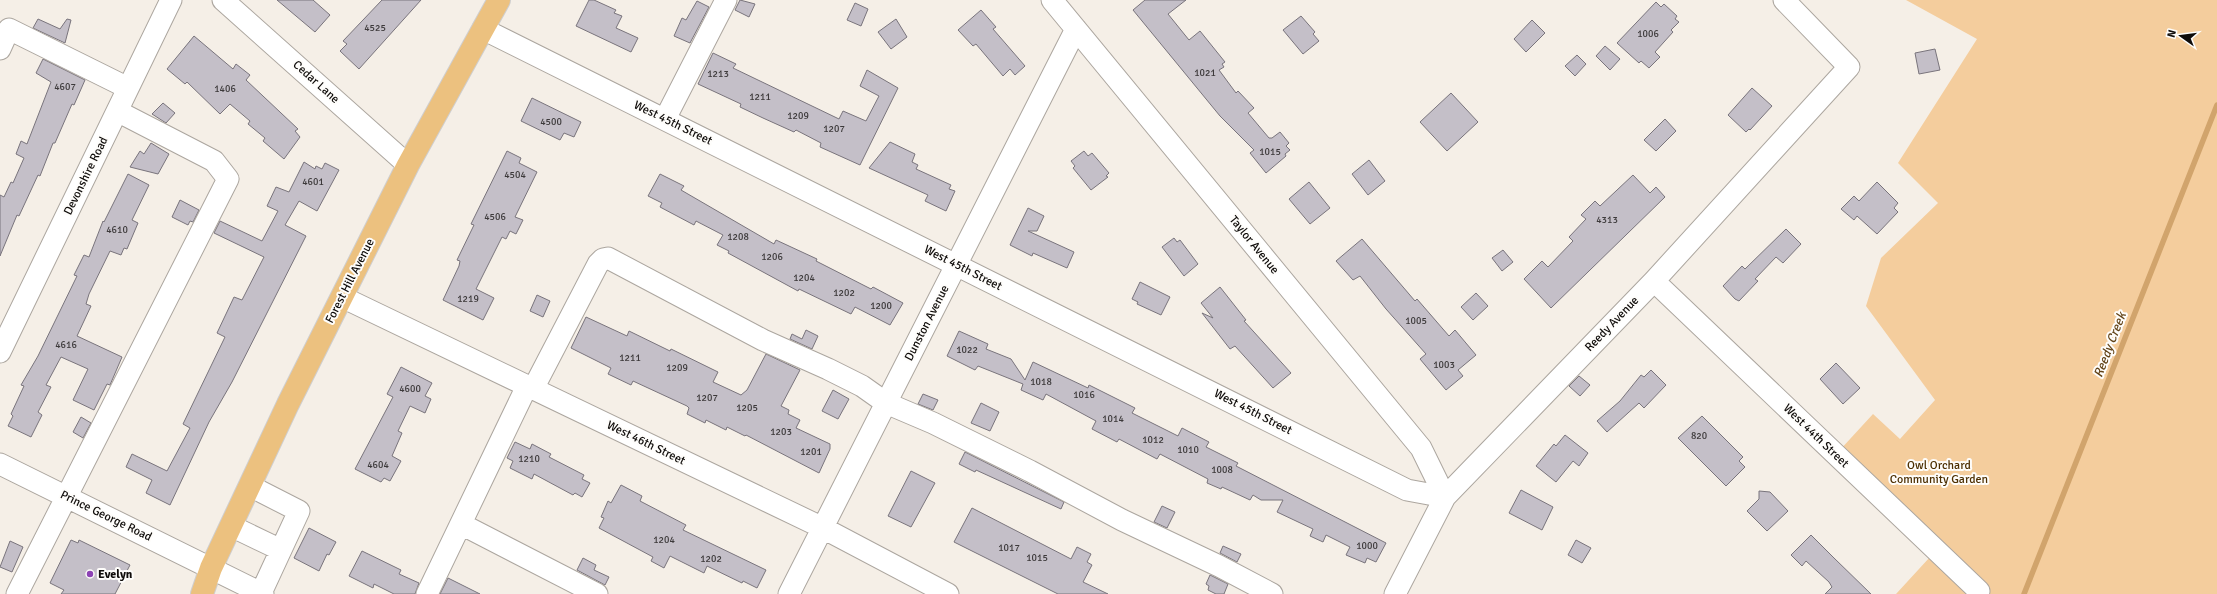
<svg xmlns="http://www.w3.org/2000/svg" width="2217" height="594" viewBox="0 0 2217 594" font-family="Signika,sans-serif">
<rect width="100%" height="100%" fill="#f5efe7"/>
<path fill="#f4cd9d" d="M1906,0H2217V594H1896L1941,545L1839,451L1873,414L1900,439L1935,400L1866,306L1881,258L1938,203L1898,163L1977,39Z"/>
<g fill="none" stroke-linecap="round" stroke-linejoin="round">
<path stroke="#d1a46c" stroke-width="5.5" d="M2024,594L2217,105"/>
</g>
<path fill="#c4bfc8" stroke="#79747c" d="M277,0H313L330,15L315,32Z
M382,0H421L359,69L340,51L347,44L343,41Z
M589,0H594L616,10L614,13L622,16L616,28L638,38L631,52L576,26Z
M740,0L755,4L749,17L735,10Z
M1145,0H1186L1168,14L1189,40L1200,31L1225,62L1222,64L1224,67L1219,70L1236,93L1238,91L1254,108L1248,113L1269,138H1272L1280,132L1289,143L1286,146L1290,150L1285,154L1286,156L1266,173L1250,153L1254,150L1220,116L1133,10Z
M697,1L709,7L690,43L674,36L682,18L686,20Z
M1656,2L1661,7L1664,4L1677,16L1675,19L1679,22L1671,30L1673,32L1655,52L1660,57L1649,68L1641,61L1639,63L1617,43Z
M855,3L868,9L861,26L847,20Z
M981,10L996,27L993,29L1025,66L1015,75L1010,69L1003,76L976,44L973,46L958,30Z
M1301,16L1315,32L1313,34L1319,41L1303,54L1283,30Z
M38,19L60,29L67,19L71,20L65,43L33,28Z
M896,19L907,37L891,49L878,32Z
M1532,20L1545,33L1526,52L1514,39Z
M194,36L233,69L236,64L250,75L246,80L298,129L295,131L300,137L284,159L263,141L265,138L248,124L250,121L230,104L220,114L187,82L185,84L167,69Z
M1605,46L1620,59L1610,70L1596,56Z
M1935,49L1940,70L1919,74L1915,53Z
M713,53L736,64L733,68L839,119L843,111L866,121L879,96L860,86L867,70L898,88L860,165L820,147L821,143L796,130L794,132L763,118L740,107L741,104L698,84Z
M1577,55L1586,64L1575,76L1565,66Z
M43,59L85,80L74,105L72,104L55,143H53L40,176L38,175L19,216L17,215L0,256V195L4,197L11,182L13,183L24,158L16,154L21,141L27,144L51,82L36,73Z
M1752,88L1772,106L1750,130L1749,129L1746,132L1728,115Z
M1451,93L1478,122L1447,151L1420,122Z
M532,98L581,122L574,137L564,133L560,140L521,121Z
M163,103L175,113L166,123L152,114Z
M1665,119L1676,131L1656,151L1644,140Z
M890,142L915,154L912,162L918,165L916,169L951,185L949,189L955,191L946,211L925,201L928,195L869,168Z
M151,143L169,154L158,174L130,167L140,151L144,154Z
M507,151L521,158L519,163L537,172L515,217L523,220L516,234L510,231L506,239L502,237L476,289L494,298L483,320L443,300L459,266L460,261L457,260L474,225L471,224Z
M1084,151L1088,156L1092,153L1109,173L1106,176L1108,177L1091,190L1073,168L1075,166L1071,161Z
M1369,160L1385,181L1368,195L1352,174Z
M304,162L315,169L316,166L322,169L325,163L339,170L317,211L299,201L285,225L306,236L232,382L209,422L170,505L146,493L152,480L126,467L132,454L167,471L190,428L183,424L225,337L217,333L234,297L242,300L264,257L214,233L220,221L262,241L278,211L267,206L276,187L289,192Z
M128,174L149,185L132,220L138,223L127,249L124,248L121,255L110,251L89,294L86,304L91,306L77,336L122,357L110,385L107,384L94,410L73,400L88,369L61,357L46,385L51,387L38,412L42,415L31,437L8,426L13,416L11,414L24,386L21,385L38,356L77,276L74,275L84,255L89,257L103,221L104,222Z
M660,174L684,186L681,190L774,244L776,240L817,259L816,261L871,289L873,287L903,303L890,325L855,307L851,314L799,289L798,291L728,253L729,251L717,245L723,235L696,221L694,225L660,207L662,203L648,196Z
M1633,175L1650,193L1656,187L1665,197L1551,308L1524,279L1542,261L1548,267L1573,241L1569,237L1586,219L1581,215L1595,201L1600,206Z
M1309,182L1330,208L1310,224L1289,199Z
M1877,182L1898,203L1894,208L1898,212L1877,234L1857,216L1854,220L1841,209L1854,196L1859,201Z
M180,200L199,210L193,222L190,221L188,225L172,217Z
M1028,208L1044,216L1037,231H1028L1074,252L1067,268L1033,253L1032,256L1010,245Z
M1786,229L1801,244L1783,263L1776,257L1755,279L1758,281L1739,301L1735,299L1723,286L1742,266L1745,269Z
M1174,238L1177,242L1180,240L1198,264L1184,276L1162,247Z
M1362,239L1415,301L1417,299L1449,336L1455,330L1476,355L1458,370L1463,376L1446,390L1420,359L1426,354L1386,309L1360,276L1353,280L1336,261Z
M1503,250L1513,262L1502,271L1492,258Z
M1140,282L1170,297L1161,315L1137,304L1138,302L1132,299Z
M1220,287L1246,320L1244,321L1291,373L1273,388L1235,346L1230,349L1202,313L1213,318L1201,303Z
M1476,293L1488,306L1473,320L1461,307Z
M537,295L550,301L543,317L530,311Z
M586,317L627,336L629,331L670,351L671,349L718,372L713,382L741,395L747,390L766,354L800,370L781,406L789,410L788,414L800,420L796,428L830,444V449L819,473L746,435L745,436L727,427L726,430L706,420L705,423L687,414L689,408L687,406L633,381L631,385L608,374L611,368L571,348Z
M806,330L818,336L812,349L790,339L792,334L802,339Z
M959,331L988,344L986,349L1011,359L1025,380L1033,362L1088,388L1089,385L1135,408L1132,413L1178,436L1182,428L1209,442L1206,447L1238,463L1236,466L1386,543L1377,560L1376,562L1367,558L1365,563L1346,555L1350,547L1326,535L1323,542L1310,536L1313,529L1277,512L1283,500H1261L1253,495L1250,500L1222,487L1221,489L1207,483L1208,479L1160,454L1157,459L1119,439L1117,442L1092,429L1096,421L1046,394L1043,400L1021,390L1023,384L978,366L975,370L947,356Z
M1836,363L1860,388L1843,404L1820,379Z
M401,367L432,383L425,396L431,399L425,413L410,406L398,431L402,433L392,456L401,461L390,481L384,478L381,482L355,469L393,397L387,394Z
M1651,370L1666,385L1644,408L1639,403L1607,432L1597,421L1620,401L1641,375L1644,377Z
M1579,376L1590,385L1580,396L1569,386Z
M833,390L849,399L838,419L822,411Z
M923,394L938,400L933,410L918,404Z
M981,403L999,412L990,431L971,423Z
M1702,416L1743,457L1739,461L1745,467L1726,486L1678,438Z
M81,417L91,423L83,438L73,432Z
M1565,435L1588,453L1579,466L1573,461L1556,482L1536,466L1554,444L1556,446Z
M515,442L530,449L532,444L551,454L549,457L584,475L582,479L590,483L582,497L575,493L573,495L534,474L532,479L510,468L513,461L507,458Z
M965,452L1064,502L1061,509L976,470L975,472L959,464Z
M911,471L935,483L911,527L888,516Z
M621,485L642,496L640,501L686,525L683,530L766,570L757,588L743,581L742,583L707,566L704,573L670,556L664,568L651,561L653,557L599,528L604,518L601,517L608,501L611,503Z
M1521,490L1553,507L1542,530L1509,513Z
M1759,491L1770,492L1788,511L1767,531L1747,511L1759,499Z
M1162,506L1175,512L1167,528L1154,522Z
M972,508L1071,559L1077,547L1091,554L1087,562L1092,565L1083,582L1108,594H1058L954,542Z
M309,528L336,542L329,555L327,554L319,571L294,558Z
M1811,535L1834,558L1871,594H1825L1832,587L1829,582L1806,561L1802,566L1791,555Z
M71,540L78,543L79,540L130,565L115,594H61L64,590L50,583Z
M1576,540L1591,548L1582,563L1568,555Z
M10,541L23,547L12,572L0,567Z
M1223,546L1241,554L1237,562L1220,553Z
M362,551L401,570L399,574L419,583L415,594H394L374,584L373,588L349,576Z
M583,558L596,565L594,570L609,577L605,585L577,570Z
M1210,575L1228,584L1224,594H1216L1208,590L1209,586L1206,584Z
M448,578L480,594H440Z"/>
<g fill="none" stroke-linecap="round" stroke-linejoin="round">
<g stroke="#aca69f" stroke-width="23">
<path id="minor" d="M223,0L408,165
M1052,0L1421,448L1445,497
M483,29L1407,490L1445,497
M0,49L9,29L128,88
M665,119L726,0
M1654,281L1979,591
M342,297L821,527L948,594
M0,352L171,0
M533,389L598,264L603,259L608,258L763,340L828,369L862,386L886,403L933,423L1030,471L1122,520L1219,566L1272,594
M0,464L263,594
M250,486L299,511L261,593
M461,524L597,594
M231,526L281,550
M17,594L228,179L214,161L117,111
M427,594L527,386
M789,594L1076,29
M1395,594L1445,497L1654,281L1849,67L1784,0"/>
</g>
<g stroke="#cfcece" stroke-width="24">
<path id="major" d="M202,594L211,568L288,404L408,165L499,0"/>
</g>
<use href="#minor" stroke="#fff" stroke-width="21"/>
<use href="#major" stroke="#ecc17f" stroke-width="22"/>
</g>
<circle fill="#8c42b4" stroke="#fefdfb" stroke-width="1.5" cx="90" cy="574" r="4"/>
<g text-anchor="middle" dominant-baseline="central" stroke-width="4" stroke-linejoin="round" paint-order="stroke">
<g font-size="10" fill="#3c393a">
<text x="375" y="28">4525</text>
<text x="1648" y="34">1006</text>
<text x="1205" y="73">1021</text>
<text x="718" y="74">1213</text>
<text x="65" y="87">4607</text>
<text x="225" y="89">1406</text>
<text x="760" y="97">1211</text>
<text x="798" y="116">1209</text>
<text x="551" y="122">4500</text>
<text x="834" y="129">1207</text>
<text x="1270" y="152">1015</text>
<text x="515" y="175">4504</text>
<text x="313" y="182">4601</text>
<text x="495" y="217">4506</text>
<text x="1607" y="220">4313</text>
<text x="117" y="230">4610</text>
<text x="738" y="237">1208</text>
<text x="772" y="257">1206</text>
<text x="804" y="278">1204</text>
<text x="844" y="293">1202</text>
<text x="468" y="299">1219</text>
<text x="881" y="306">1200</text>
<text x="1416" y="321">1005</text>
<text x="66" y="345">4616</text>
<text x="967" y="350">1022</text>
<text x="630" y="358">1211</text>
<text x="1444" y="365">1003</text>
<text x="677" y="368">1209</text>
<text x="1041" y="382">1018</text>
<text x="410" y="389">4600</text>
<text x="1084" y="395">1016</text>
<text x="707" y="398">1207</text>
<text x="747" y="408">1205</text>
<text x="1113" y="419">1014</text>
<text x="781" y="432">1203</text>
<text x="1699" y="436">820</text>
<text x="1153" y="440">1012</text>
<text x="1188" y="450">1010</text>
<text x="811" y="452">1201</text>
<text x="529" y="459">1210</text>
<text x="378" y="465">4604</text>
<text x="1222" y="470">1008</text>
<text x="664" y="540">1204</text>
<text x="1367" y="546">1000</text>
<text x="1009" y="548">1017</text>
<text x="1037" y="558">1015</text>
<text x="711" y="559">1202</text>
</g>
<g font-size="12" fill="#0f0c0a" stroke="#fefdfb">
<text transform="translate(316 82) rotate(42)">Cedar Lane</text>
<text transform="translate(673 123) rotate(26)">West 45th Street</text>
<text transform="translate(86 176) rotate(-64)">Devonshire Road</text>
<text transform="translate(1254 245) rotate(51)">Taylor Avenue</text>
<text transform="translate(963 268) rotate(27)">West 45th Street</text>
<text transform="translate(350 281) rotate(-63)">Forest Hill Avenue</text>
<text transform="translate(927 323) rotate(-63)">Dunston Avenue</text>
<text transform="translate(1612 324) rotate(-46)">Reedy Avenue</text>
<text transform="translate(1253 412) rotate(27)">West 45th Street</text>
<text transform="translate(1816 436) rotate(44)">West 44th Street</text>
<text transform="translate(646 443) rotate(26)">West 46th Street</text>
<text transform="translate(106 516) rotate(26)">Prince George Road</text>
</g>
<g font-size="12" fill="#4c2e00" stroke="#fefdfb">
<text x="1939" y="465">Owl Orchard<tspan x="1939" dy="14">Community Garden</tspan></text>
</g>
<g font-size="12" font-weight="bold" fill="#0f0c0a" stroke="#fefdfb" text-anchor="start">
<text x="98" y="574">Evelyn</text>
</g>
<g font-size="13" font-style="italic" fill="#624317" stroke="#fefdfb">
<text transform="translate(2110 345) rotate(-69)">Reedy Creek</text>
</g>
</g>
<g transform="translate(2181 36) rotate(284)" stroke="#fefdfb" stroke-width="3" paint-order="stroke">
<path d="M0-3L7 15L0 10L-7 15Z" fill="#0f0c0a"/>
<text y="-6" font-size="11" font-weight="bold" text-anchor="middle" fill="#0f0c0a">N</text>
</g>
</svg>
